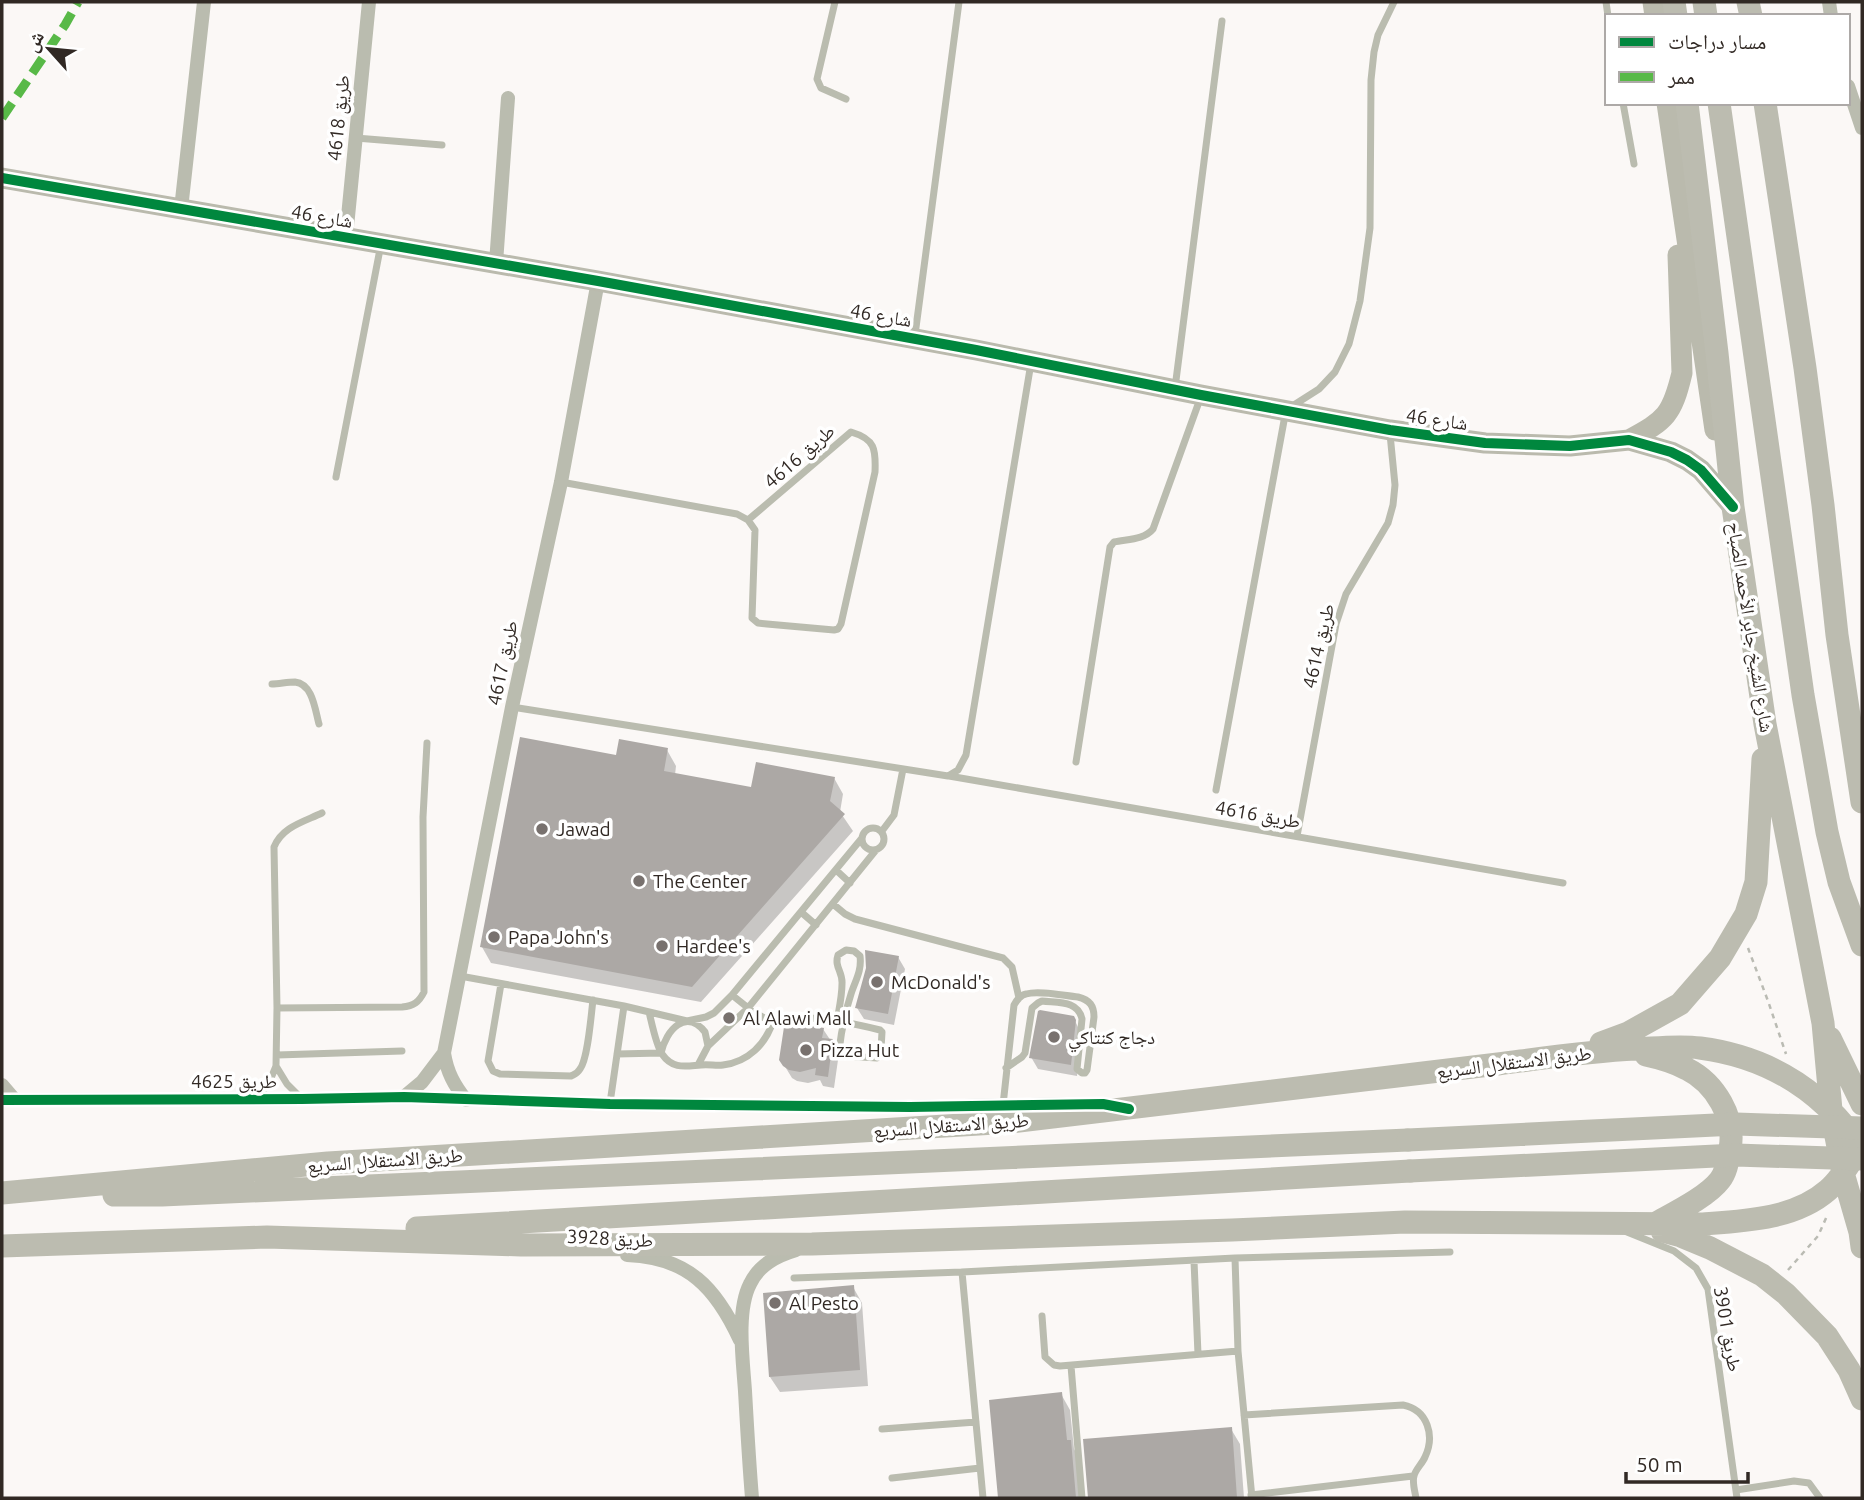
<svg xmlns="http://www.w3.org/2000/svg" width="1864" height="1500" viewBox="0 0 1864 1500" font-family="Ubuntu,'Noto Naskh Arabic',sans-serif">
<rect width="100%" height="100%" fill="#fbf8f6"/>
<path fill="#0003" d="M667,750L676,766L675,775L752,789L834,778L843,794L840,812L853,831L701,1002L491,963L482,947L617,757Z
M898,957L905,969L894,1025L864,1019L857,1008Z
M1073,1017L1081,1033L1077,1076L1038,1069L1031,1057Z
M823,1029L839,1053L834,1088L823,1086L820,1080L808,1083L797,1081L792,1078L781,1060Z
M853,1287L862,1303L868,1386L780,1392L770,1377Z
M1061,1394L1070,1410L1074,1449L1079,1457L1082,1498H1000L991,1402Z
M1231,1429L1240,1444L1244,1498H1090L1085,1441Z"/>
<path fill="#aca8a5" d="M520,737L616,755L619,739L668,748L664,771L751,787L756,762L835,777L830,801L845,814L692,987L480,947Z
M865,950L899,956L888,1014L855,1008L866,968Z
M1040,1010L1074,1016L1076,1020L1071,1065L1029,1058L1038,1011Z
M799,1024L824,1028L822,1038L833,1039L828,1077L815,1075L816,1068L800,1072L789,1070L783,1066L779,1060L784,1027Z
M854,1285L860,1370L769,1377L763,1293Z
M1062,1392L1067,1440H1071L1076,1498H998L989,1400Z
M1232,1427L1237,1498H1088L1083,1439Z"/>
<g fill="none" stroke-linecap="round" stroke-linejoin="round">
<path stroke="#babbb3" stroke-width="2.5" stroke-dasharray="5 5" stroke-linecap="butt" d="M1748,948L1768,1001L1786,1054
M1788,1270L1818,1236L1827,1216"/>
<path stroke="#babcaf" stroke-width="7" d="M835,2L817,79L821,88L846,99
M1606,2L1608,16
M1623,103L1634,164
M356,138L442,145
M915,335L959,2
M1175,388L1222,21
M336,477L381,244
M561,482L737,514L748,520L755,530L752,618L758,623L767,624L834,630L838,629L841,624L875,472C876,449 875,439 851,432L748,520
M272,684C279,684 287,682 295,682C313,684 315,710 319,724
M512,707L948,776L958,770L966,755L1031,363
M1076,762L1110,547L1114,542C1127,539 1144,540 1153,529L1200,399
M949,776L1563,883
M1216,790L1286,410L1319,389L1335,372L1349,344L1360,301L1370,228L1371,80L1374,52L1378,35L1394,2
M862 839a11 11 0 1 1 22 0a11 11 0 1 1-22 0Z
M882,831L894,815L903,769
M1297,836L1336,624L1346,594L1388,523L1393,505L1395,485L1390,434
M836,870L850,883
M833,904L845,914L855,919L1003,958L1012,967L1019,998
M801,912L816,925
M460,976L624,1006L687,1021L706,1017L714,1013L732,995L862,838
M501,984L488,1061L493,1071L500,1074L571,1076C575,1074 577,1074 580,1069C588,1059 591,1015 593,1000
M732,995C742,1003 760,1019 773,1021C783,1022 795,1017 805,1018C830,1018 856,1024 880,1030L882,1032L881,1049L877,1058L846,1056L839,1051C841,1033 845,1013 851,994C855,981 862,971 860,956L854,951L846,950L838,955C834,967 843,972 842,984C842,996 839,1009 837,1021
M277,1008L402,1007C414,1006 419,1002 424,992L423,817L427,743
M649,1012C652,1024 656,1045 662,1054C673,1070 686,1066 701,1065C709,1064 716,1066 723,1065C748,1062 766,1044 773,1021
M617,1054L661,1053C666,1030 686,1008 705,1032L708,1046
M277,1055L402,1051
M698,1065L708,1046L748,1008L876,850
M276,1066L287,1084L301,1098
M258,1098L269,1083L276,1066L277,1008L274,847C282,827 303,822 322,813
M610,1103L624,1006
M1003,1105L1014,1005C1017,1000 1020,995 1026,994C1039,990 1065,996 1078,997C1090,1000 1094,1006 1094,1017L1087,1070L1085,1073H1082L1077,1069L1082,1019C1078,1000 1058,1003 1042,1001L1038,1003L1032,1008L1025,1053L1022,1057L1006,1068
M1627,1232L1674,1251L1696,1268L1708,1289L1737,1498
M1235,1258L1238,1351L1252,1498
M1194,1261L1198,1354
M962,1272L1235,1258L1450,1252
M794,1278L962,1272L983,1498
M1042,1316L1045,1357L1054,1365L1060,1366L1238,1351
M1071,1366L1082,1498
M1244,1415L1403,1405C1428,1410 1435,1436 1425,1457C1422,1464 1415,1470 1414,1476C1412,1482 1415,1492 1416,1498
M882,1429L976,1422
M892,1478L980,1468
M1736,1490L1794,1481L1809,1483L1820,1498
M1251,1495L1413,1476"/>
<path stroke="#babcaf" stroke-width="14" d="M1829,2L1831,16
M1848,86L1862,128
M181,209L204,2
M346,237L369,2
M496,263L508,98
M2,1085L14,1099
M404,1097L422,1082L444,1053
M2,1100L302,1099L404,1097L610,1104L910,1107L1082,1104
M466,1100C454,1085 447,1072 444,1053L512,707L561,482L598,281
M627,1255C688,1257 716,1288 740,1340
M752,1498C749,1462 747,1426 745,1391C743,1361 736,1311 750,1284C759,1265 776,1256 796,1250"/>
<path stroke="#babaad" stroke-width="21" d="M1653,2L1655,16
M1667,103L1715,430
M2,178L598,281L976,350L1201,395L1390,430L1485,443L1570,446L1629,440L1671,452L1687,460L1701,470L1733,507
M1629,440C1666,420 1672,415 1682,373L1678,255"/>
<path stroke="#bcbcb0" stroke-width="23" d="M1674,2L1676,16
M1704,2L1706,16
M1748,2L1751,16
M1687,103L1717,353L1733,507L1765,724L1823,1023L1831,1110L1843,1173L1860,1232L1862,1247
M1719,103L1803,695L1827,832L1839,882L1862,945
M1765,103L1805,368L1823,505L1837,635L1862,802
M1830,1038L1862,1104
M1601,1043L1628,1033L1680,1004L1720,958L1746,914L1756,882L1763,759
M1646,1055C1660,1058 1674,1062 1687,1069C1715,1083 1736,1118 1730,1149C1728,1159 1727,1171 1720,1180C1708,1196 1676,1212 1658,1222
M2,1193L328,1163L1012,1122L1498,1064C1544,1058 1590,1051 1636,1049C1657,1048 1679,1045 1700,1048C1769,1057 1823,1091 1862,1149
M114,1195H162L1408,1140
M417,1228L1410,1171
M1662,1231L1681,1236L1710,1248L1762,1275L1786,1294L1827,1336L1849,1370L1862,1399
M2,1246L267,1237L521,1245L812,1244L1232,1230L1405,1222L1703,1224C1745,1221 1795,1219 1828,1190C1842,1178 1851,1161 1861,1146"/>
<path stroke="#bcbcb0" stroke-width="23" d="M1408,1140L1736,1124L1862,1128
M1410,1171L1736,1155L1862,1159"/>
<path stroke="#58b947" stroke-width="9" stroke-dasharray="18 9" stroke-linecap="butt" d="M2,118L65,25L78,2"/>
<g stroke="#fff" stroke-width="15">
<path id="cycleway" d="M2,178L598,281L976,350L1201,395L1390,430L1485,443L1570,446L1629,440L1671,452L1687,460L1701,470L1733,507
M2,1100L302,1099L404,1097L610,1104L910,1107L1103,1104L1129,1109"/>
</g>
<use href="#cycleway" stroke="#00873e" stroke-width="10"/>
</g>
<g fill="#78716e" stroke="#fff" stroke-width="2.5">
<circle cx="542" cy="829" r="7"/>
<circle cx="639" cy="881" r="7"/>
<circle cx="494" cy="937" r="7"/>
<circle cx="662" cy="946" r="7"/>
<circle cx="877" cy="982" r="7"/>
<circle cx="729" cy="1018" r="7"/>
<circle cx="1054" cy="1037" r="7"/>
<circle cx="806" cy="1050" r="7"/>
<circle cx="775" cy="1303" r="7"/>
</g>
<g text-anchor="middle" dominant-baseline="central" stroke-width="7" stroke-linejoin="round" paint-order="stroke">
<g font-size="19" fill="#312924" stroke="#fff">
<text transform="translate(338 118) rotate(-84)">طريق 4618</text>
<text transform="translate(322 216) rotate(10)">شارع 46</text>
<text transform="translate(881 315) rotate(10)">شارع 46</text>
<text transform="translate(1437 419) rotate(8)">شارع 46</text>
<text transform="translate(799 456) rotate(-41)">طريق 4616</text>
<text transform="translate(1751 627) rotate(81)">شارع الشيخ جابر الأحمد الصباح</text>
<text transform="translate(1318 646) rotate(-77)">طريق 4614</text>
<text transform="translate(502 663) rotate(-78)">طريق 4617</text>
<text transform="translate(1258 814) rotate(10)">طريق 4616</text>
<text transform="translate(1514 1062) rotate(-7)">طريق الاستقلال السريع</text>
<text x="234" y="1081">طريق 4625</text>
<text transform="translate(951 1125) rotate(-4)">طريق الاستقلال السريع</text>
<text transform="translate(385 1160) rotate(-4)">طريق الاستقلال السريع</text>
<text transform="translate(610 1238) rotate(3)">طريق 3928</text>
<text transform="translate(1728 1329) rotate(80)">طريق 3901</text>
</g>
<g font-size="19" fill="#312924" stroke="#fff" text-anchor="start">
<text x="556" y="829">Jawad</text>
<text x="653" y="881">The Center</text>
<text x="508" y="937">Papa John's</text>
<text x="676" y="946">Hardee's</text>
<text x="891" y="982">McDonald's</text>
<text x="743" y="1018">Al Alawi Mall</text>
<text x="1068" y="1037">دجاج كنتاكي</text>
<text x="820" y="1050">Pizza Hut</text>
<text x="789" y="1303">Al Pesto</text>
</g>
</g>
<rect width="1864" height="1500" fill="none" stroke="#312924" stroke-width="7"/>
<rect x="1605" y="14" width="245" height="91" fill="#ffffff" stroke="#ada9a7" stroke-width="2"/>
<rect x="1619" y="37" width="35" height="10" fill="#00873e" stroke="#ada9a7" stroke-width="2"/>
<text x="1668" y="49" font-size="21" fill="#312924">مسار دراجات</text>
<rect x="1619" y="72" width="35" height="10" fill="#58b947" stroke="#ada9a7" stroke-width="2"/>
<text x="1668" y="84" font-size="21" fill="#312924">ممر</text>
<g transform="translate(49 49) rotate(297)" stroke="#ffffff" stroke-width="5" paint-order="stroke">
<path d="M0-5L12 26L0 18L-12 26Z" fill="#312924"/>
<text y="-10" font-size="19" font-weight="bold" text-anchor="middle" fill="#312924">ش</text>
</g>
<path d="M1626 1472v10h122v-10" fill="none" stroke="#312924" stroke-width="3.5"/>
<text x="1636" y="1472" font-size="21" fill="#312924" stroke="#ffffff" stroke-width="5" paint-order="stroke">50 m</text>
</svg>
